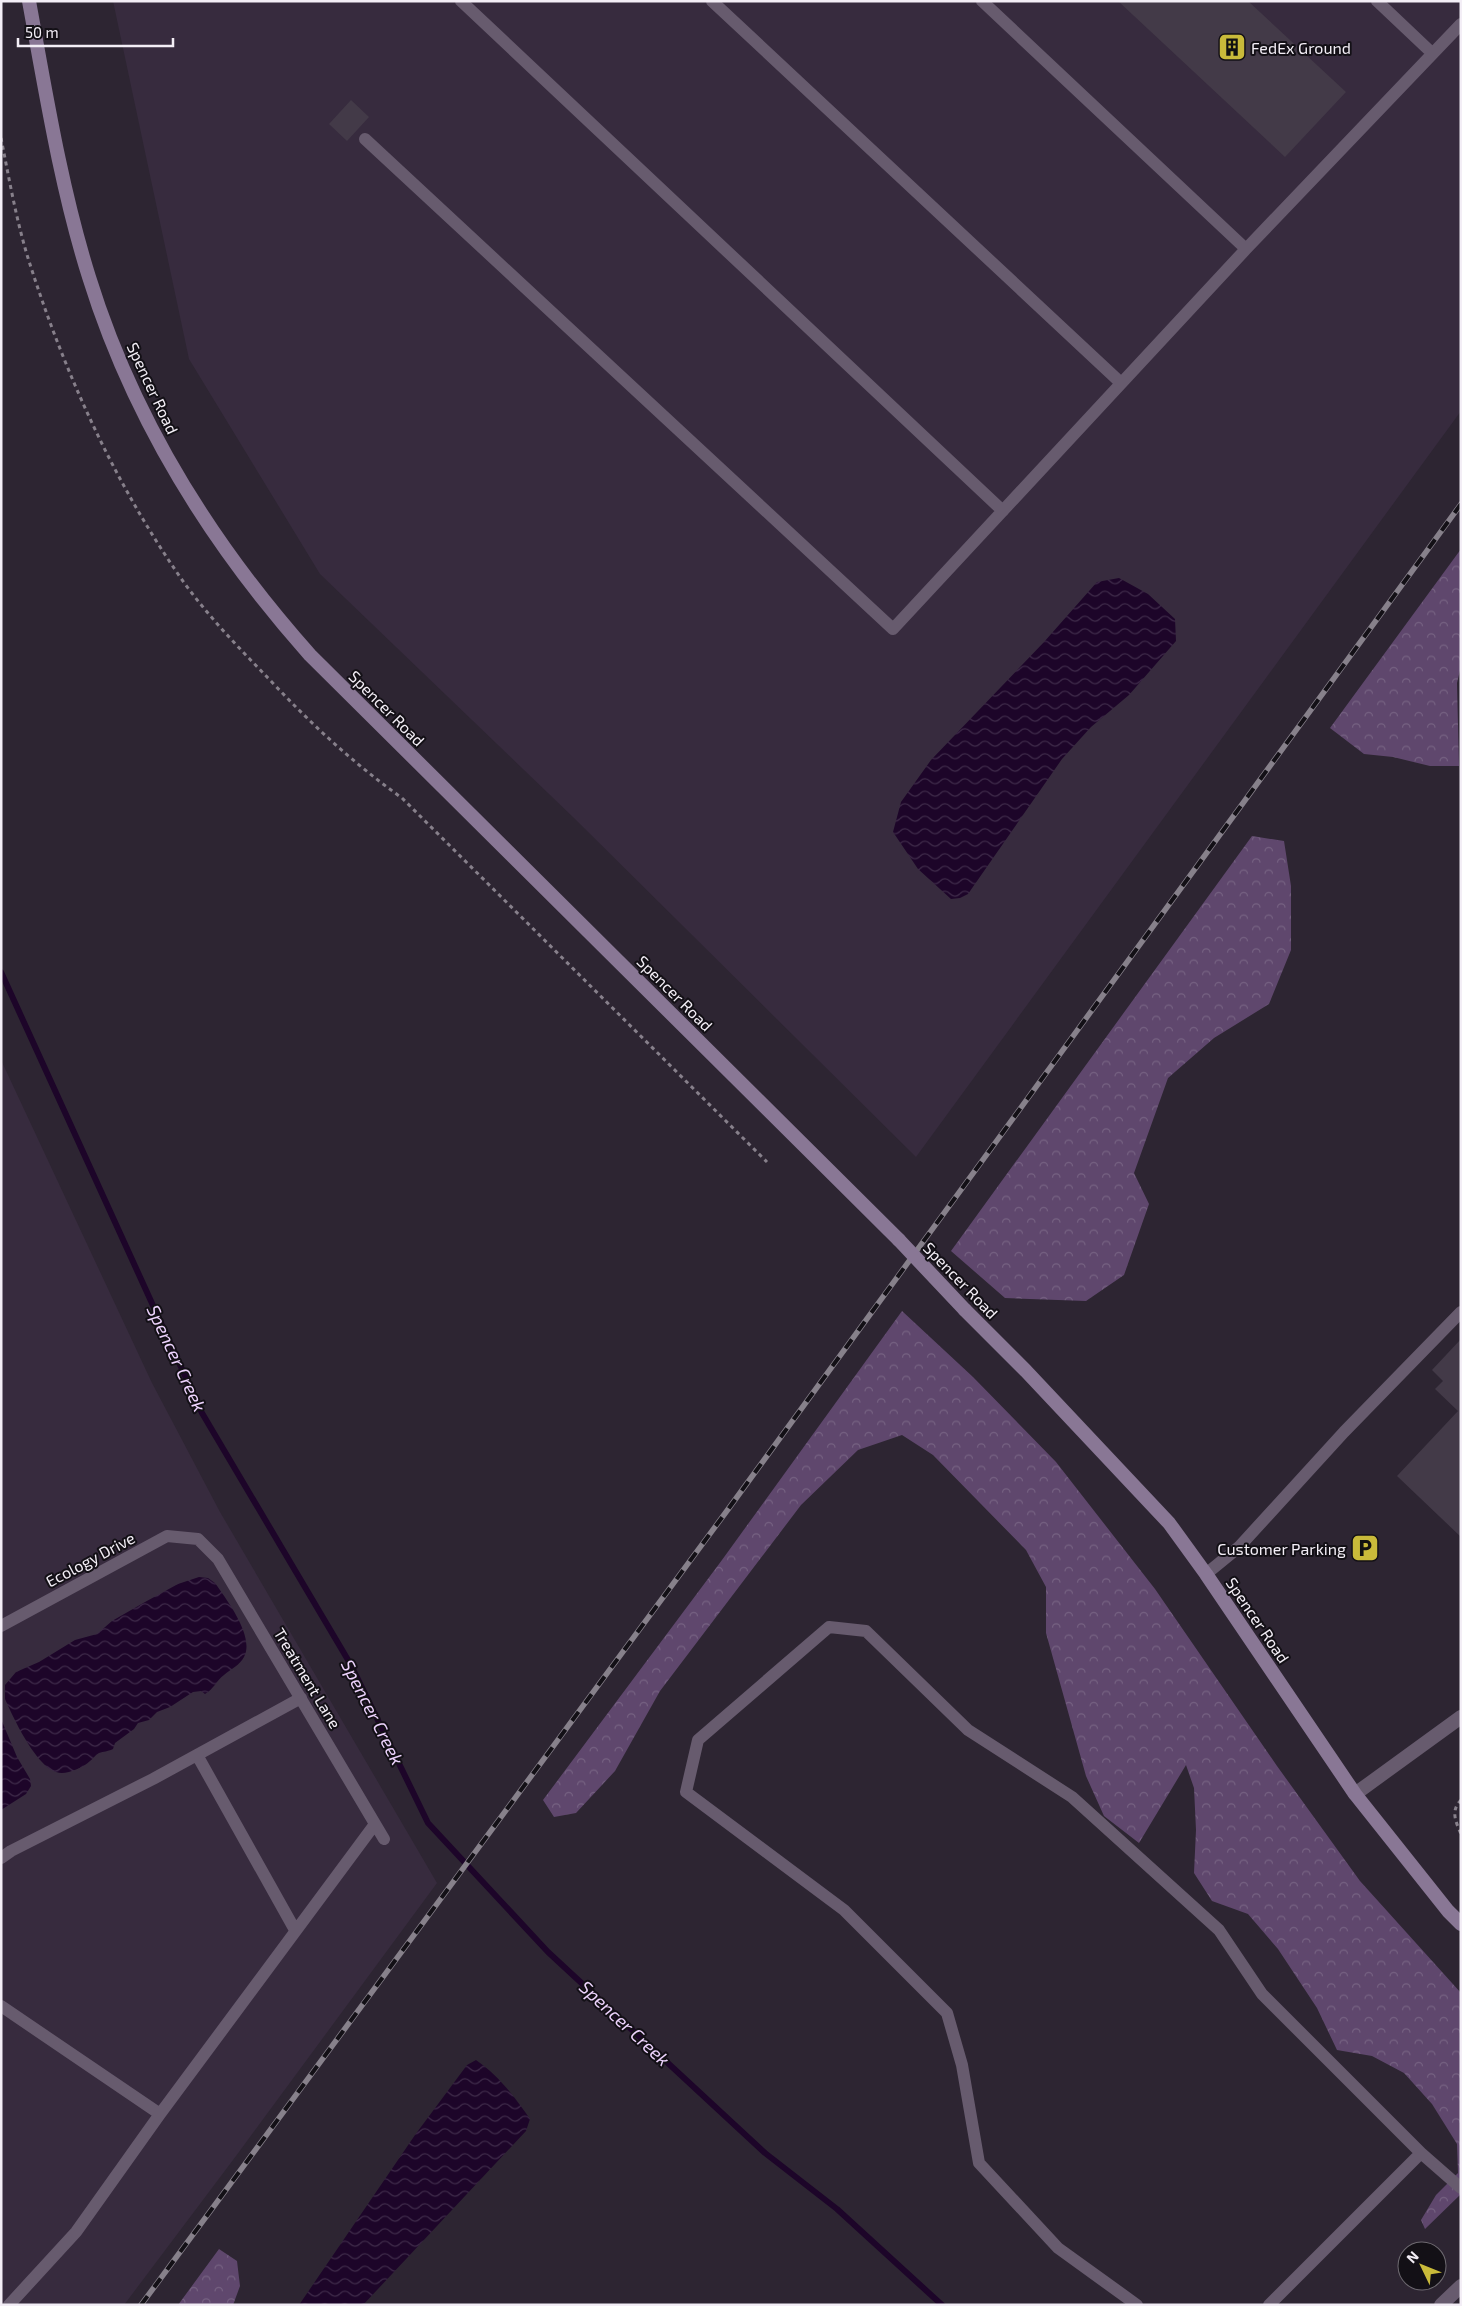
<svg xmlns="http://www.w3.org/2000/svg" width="1462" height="2306" viewBox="0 0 1462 2306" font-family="'Exo 2',sans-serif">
<defs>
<pattern id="forest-crowns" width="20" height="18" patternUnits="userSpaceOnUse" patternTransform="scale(1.25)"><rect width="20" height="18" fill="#5f476d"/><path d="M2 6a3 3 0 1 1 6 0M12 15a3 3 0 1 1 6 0" fill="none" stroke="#766282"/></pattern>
<pattern id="water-waves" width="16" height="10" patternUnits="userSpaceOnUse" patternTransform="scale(1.25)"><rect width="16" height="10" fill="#1d0529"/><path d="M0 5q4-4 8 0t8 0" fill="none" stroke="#3e2a49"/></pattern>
</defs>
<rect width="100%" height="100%" fill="#2d2532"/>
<path fill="#372b3e" d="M113,1H1461V411L916,1157L574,818L320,574L189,359Z
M1,1060L152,1383L220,1512L437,1883L236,2156L124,2305H1Z"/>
<path fill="url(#forest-crowns)" d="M1461,549V666L1457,683L1459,766H1430L1393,757L1364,754L1330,728Z
M1252,836L1284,841L1291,886V950L1269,1004L1214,1038L1168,1078L1134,1173L1149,1204L1124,1275L1086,1301L1005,1298L951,1251Z
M902,1311L973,1377L1056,1462L1155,1589L1277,1766L1360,1881L1461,1993V2194L1425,2229L1421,2220L1436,2195L1458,2173L1457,2144L1432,2104L1404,2073L1372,2056L1337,2050L1317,2008L1278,1949L1248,1914L1212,1901L1194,1873L1196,1830L1194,1788L1186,1765L1139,1843L1104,1816L1086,1776L1046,1633V1587L1026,1550L933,1455L902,1435L858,1450L801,1505L660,1691L615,1771L576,1813L554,1817L543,1800L722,1560Z
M219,2249L237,2261L240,2286L233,2305H178Z"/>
<path fill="url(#water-waves)" d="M1119,578L1148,594L1175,619L1176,641L1129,695L1091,727L1062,759L968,894L960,898L951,899L918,869L893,832L901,802L931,760L1044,642L1097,582Z
M199,1577L208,1578L215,1583C227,1600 255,1637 244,1657C240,1665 231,1669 224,1675C216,1681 214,1689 205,1694L201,1691L193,1692L170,1707L157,1712L149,1720L138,1723L134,1729L115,1743L113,1749C107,1752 104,1751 99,1753C95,1755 93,1759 90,1761C84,1767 70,1773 62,1773C39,1774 13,1717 5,1699V1685L16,1672L39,1662L75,1640L97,1634L112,1621L145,1602L178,1584Z
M1,1719L17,1757L30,1779L31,1786L26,1794L1,1810Z
M476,2060C498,2075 515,2097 530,2119L526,2131L363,2305H299L415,2135L467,2065Z"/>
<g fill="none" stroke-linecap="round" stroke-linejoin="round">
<path stroke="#1d0529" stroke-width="6" d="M1,972L202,1413L351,1665L428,1823L548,1952L765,2153L837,2209L942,2305"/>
</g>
<path fill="#433a48" d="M1118,1H1248L1346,92L1285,157Z
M351,100L369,117L347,141L329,124Z
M1461,1339V1537L1397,1476L1458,1411L1435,1389L1443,1381L1432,1370Z"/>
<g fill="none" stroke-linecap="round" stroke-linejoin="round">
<path stroke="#87808b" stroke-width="3" stroke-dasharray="4 4" stroke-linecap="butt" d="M1,138C9,178 16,219 28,258C63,369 112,478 178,574C204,612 237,646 269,679C311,724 353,763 402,798L767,1162
M1461,1800C1450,1811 1456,1822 1461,1834"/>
<path stroke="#675b6e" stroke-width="12" d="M461,1L1003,511
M712,1L1121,383
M982,1L1246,249
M1377,1L1432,53
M365,139L893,629L1246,249L1461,24
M1206,1574L1239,1547L1344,1432L1461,1312
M1,1626L167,1536L198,1539L218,1559L384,1839
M197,1755L295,1930
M1,1858L11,1851L153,1779L301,1698
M1,2006L160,2114
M9,2305L76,2232L160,2114L375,1824
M1137,2305L1058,2248L979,2163L962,2065L947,2013L844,1910L686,1792L698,1740L829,1627L866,1631L968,1730L1072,1797L1219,1930L1262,1994L1421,2153L1461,2188
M1269,2305L1421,2153"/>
<path stroke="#675b6e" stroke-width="14" d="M1355,1794L1461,1717
M1441,2305L1461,2286"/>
<path stroke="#897795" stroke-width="14" d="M29,1C46,94 61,188 89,277C133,419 212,545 310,655L899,1240
M965,1310L1026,1371L1169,1523L1206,1574L1355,1794L1448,1911L1461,1924"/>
<g stroke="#87818b" stroke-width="5.5">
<path id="rail" d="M141,2305L729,1508L1461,504"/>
</g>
<use href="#rail" stroke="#131016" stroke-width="4" stroke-dasharray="11" stroke-linecap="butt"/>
<path stroke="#897795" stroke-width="14" d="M899,1240L965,1310"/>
</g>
<defs>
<g id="building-square" transform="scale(1.4375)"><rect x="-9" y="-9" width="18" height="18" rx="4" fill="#c9ba3a" stroke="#131016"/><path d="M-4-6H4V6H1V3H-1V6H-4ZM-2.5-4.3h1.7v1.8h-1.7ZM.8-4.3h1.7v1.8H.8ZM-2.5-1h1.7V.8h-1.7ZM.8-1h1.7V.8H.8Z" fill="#111"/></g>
<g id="parking-square" transform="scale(1.4375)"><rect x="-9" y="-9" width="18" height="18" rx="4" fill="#c9ba3a" stroke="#131016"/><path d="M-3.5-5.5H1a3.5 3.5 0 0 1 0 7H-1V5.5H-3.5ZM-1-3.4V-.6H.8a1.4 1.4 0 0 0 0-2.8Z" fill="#111"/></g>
</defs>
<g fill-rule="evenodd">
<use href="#building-square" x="1232" y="47"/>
<use href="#parking-square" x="1365" y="1548"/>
</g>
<g text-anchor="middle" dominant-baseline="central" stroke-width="4" stroke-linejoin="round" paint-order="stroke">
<g font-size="16" fill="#f3eef6" stroke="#131016" text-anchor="start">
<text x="1251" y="47">FedEx Ground</text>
<text x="1346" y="1548" text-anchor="end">Customer Parking</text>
</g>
<g font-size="16" fill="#f3eef6" stroke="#131016">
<text transform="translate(153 388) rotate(65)">Spencer Road</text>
<text transform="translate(387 708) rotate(45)">Spencer Road</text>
<text transform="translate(675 993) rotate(45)">Spencer Road</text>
<text transform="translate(961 1280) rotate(46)">Spencer Road</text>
<text transform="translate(90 1559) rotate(-28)">Ecology Drive</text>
<text transform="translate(1258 1620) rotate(56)">Spencer Road</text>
<text transform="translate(308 1678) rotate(59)">Treatment Lane</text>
</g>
<g font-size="18" font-style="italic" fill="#edd3fd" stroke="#131016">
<text transform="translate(177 1358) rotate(65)">Spencer Creek</text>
<text transform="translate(373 1712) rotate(63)">Spencer Creek</text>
<text transform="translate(625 2023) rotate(43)">Spencer Creek</text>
</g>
</g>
<rect width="1462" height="2306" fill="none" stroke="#f3eef6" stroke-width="5"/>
<g transform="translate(1422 2266) rotate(313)"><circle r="24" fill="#131016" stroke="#6d6970"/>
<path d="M0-4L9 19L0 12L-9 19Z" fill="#c9ba3a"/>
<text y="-8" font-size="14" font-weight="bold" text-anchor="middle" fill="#f3eef6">N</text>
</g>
<path d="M18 38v8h155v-8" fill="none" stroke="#f3eef6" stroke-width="2.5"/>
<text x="25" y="38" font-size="15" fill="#f3eef6" stroke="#131016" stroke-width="4" paint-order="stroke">50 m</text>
</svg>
